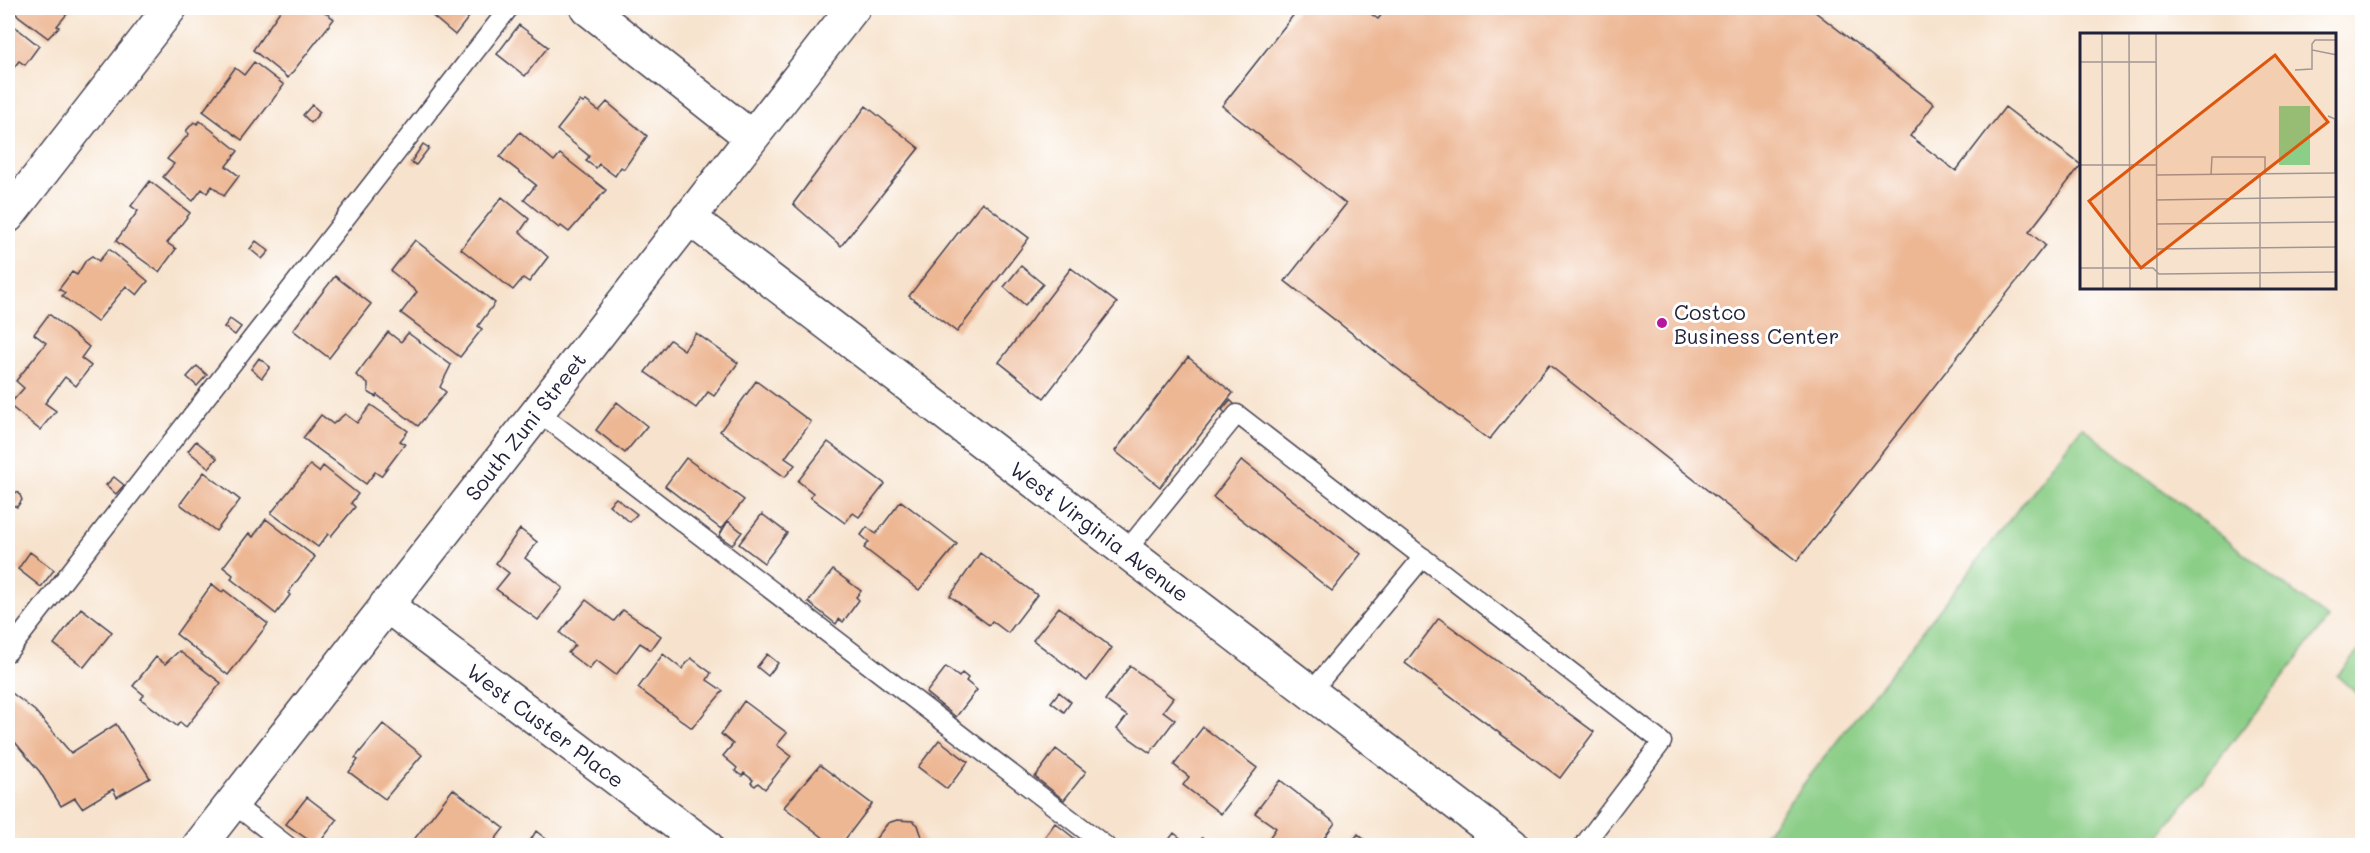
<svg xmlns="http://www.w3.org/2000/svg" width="2370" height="853" viewBox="0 0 2370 853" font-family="Mali,sans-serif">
<rect width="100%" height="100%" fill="#fff"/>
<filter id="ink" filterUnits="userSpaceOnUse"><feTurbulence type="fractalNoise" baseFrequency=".0167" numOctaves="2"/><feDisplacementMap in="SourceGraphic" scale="12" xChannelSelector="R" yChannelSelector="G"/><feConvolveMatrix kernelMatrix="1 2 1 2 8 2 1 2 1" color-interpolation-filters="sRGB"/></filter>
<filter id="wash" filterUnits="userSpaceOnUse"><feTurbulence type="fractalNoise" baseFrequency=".008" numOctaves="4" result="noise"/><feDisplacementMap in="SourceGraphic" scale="24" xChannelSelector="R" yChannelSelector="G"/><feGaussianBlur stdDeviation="1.35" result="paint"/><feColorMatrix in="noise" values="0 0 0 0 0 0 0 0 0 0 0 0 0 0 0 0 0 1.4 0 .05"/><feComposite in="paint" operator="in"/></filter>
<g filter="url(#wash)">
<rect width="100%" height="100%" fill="#f7e3cd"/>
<path fill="#8bce87" stroke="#567861" stroke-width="1.5" d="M2082,427L2328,619L2152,845H1756Z
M2362,647V698L2337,676Z"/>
<g id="blocks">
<path fill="#edb794" d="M14,8H72L57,26L59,27L48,38L12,11Z
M282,8H319L334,19L288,78L253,50Z
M399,8H410L406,13Z
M423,8H476L455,35Z
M1299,8H1363L1378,19L1387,8H1810L1934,104L1910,136L1956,171L2005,107L2081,165L2029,232L2045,245L1797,561L1549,365L1489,440L1285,281L1346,204L1222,106Z
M8,21L39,46L25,65L19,61L8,75Z
M519,25L548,47L525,76L497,54Z
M254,62L284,85L242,140L203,111L235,68L244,75Z
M580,101L583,103L586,101L599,111L607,102L647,136L624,169L621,167L615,176L599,164L596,168L586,161L589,156L557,130Z
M312,105L320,112L311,123L303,115Z
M866,106L919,148L841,246L793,204Z
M200,121L238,151L226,166L239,176L224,196L212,186L207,193L202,189L193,201L163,177L174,164L167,159L189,134L186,131L194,122L197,124Z
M520,132L554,161L560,154L606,190L569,232L561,226L559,228L524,200L536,185L500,157Z
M423,144L429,148L416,165L411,162Z
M150,181L190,213L167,243L176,249L159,272L116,241L138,211L131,206Z
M502,197L529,219L520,232L548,257L529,282L523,278L513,290L461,249Z
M982,202L1029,238L957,332L909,296Z
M415,240L495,303L478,326L482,329L460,357L401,313L417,292L391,271Z
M256,241L269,251L262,259L250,249Z
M109,249L148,281L137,295L126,286L97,322L62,296L65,293L59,289L72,272L77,275L86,260L92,256L99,261Z
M1021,266L1043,284L1025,305L1004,287Z
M1071,268L1117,303L1044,398L999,362Z
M335,276L371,304L329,358L293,330Z
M49,314L89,347L81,358L91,366L76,386L65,377L45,403L56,411L40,430L9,405L24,388L16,381L46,343L34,334Z
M230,319L241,327L235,335L224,327Z
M388,332L401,342L408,333L451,365L440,387L446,392L418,426L377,395L376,397L368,392V384L356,375Z
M696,333L738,363L714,396L708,392L696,408L645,372L670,340L684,350Z
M1188,357L1233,393L1160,487L1115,451Z
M259,358L270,367L262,378L251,369Z
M197,366L207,375L197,386L187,377Z
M756,381L811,422L785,458L795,465L785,477L720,431Z
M1230,400L1238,408L1230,417L1222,410Z
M617,402L647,426L625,453L596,430Z
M371,405L408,431L400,441L405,444L381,476L375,472L366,484L303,438L321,415L333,424L345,414L357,423Z
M196,441L217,458L209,468L188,451Z
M828,442L885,484L859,517L853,513L845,523L810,497L813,493L798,481Z
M686,458L744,500L721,529L665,486Z
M1242,460L1361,554L1332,591L1213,497Z
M310,465L319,472L323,466L358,494L351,503L355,507L331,536L328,534L318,547L271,513Z
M204,472L240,500L216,531L180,504Z
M114,477L124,485L116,494L106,485Z
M10,491L19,493L22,500L17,507L8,503Z
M616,498L637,514L630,522L609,505Z
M901,501L957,544L919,590L864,548L869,542L861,535L867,527L876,534Z
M762,514L787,533L764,563L739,544Z
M266,519L315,557L288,593L290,595L276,614L231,579L233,575L223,567L249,533L253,537Z
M728,521L742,532L732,545L719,536Z
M520,529L537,542L525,558L563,588L538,620L496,589L509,573L496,563Z
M30,552L54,570L41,587L18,569Z
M980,553L1037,595L1008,633L992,621L989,625L950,596Z
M833,570L861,591L856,597L859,600L843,622L839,619L836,624L808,602Z
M212,584L222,592L224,590L268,624L228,675L176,634Z
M586,600L614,621L623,610L661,636L651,650L640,643L616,675L596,660L589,669L568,653L575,645L560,633Z
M1059,607L1112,648L1087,681L1033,640Z
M81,608L112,632L84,667L54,644Z
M1439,618L1594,732L1560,778L1405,663Z
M179,651L221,683L186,727L180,722L177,726L141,699L144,695L133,686L156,657L165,664Z
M663,654L682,669L691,658L711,673L707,680L723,691L692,728L638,688Z
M767,654L778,663L768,676L757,667Z
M1130,666L1173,698L1163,711L1175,720L1150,753L1117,729L1127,716L1105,700Z
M946,667L959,677L962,673L968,678L966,681L977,690L956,717L926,693Z
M8,690L35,711L71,753L116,724L150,778L117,797L113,789L82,808L75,798L61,806L40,772L14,741L11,745L8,742Z
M1059,692L1071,702L1064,712L1051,702Z
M744,701L787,733L777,745L791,756L765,789L758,783L755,786L751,783L753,780L744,773L742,776L735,771L737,768L723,756L733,744L721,734Z
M383,724L422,755L385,799L349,772L358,760L355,758Z
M1203,727L1257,768L1221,814L1183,785L1189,777L1174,765Z
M939,740L968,762L947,789L918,767Z
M1056,749L1086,772L1064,800L1035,777Z
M820,765L872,804L840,846H834L784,807Z
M1280,780L1335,823L1318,846H1273L1267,841L1276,828L1255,813Z
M453,789L504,828L490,846H409Z
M307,797L337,820L317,846L286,824Z
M897,820L913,821L918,825L925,846H870L888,823Z
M1055,823L1084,846H1038Z
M536,831L555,846H527Z
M1174,833L1191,846H1164Z
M1358,834L1372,846H1349Z
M1202,838L1212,844L1210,846H1197Z"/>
</g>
</g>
<g filter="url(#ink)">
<use href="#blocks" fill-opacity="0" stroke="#423f51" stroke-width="1.5"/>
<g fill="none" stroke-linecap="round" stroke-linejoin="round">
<g stroke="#423f51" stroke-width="21">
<path id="service" d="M537,411L1106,846
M1126,551L1237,414L1662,742L1583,846
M8,652L509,8
M1311,692L1423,557
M232,803L288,846"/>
</g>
<g stroke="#423f51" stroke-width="36">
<path id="minor" d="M587,8L751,137
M8,216L170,8
M688,217L1512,846
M386,605L706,846
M199,846L853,8"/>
</g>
<use href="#service" stroke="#fff" stroke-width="18"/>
<use href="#minor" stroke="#fff" stroke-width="33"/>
</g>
</g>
<circle fill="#b5179e" stroke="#fff" stroke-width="2" cx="1662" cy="323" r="6"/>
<g text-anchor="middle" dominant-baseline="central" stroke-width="6" stroke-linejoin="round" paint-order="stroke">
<g font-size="21" fill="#22223b" stroke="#fff" text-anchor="start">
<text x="1674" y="311">Costco<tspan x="1674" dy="24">Business Center</tspan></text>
</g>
<g font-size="21" fill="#22223b" stroke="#fff">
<text transform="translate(525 426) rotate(-52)">South Zuni Street</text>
<text transform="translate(1100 531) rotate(37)">West Virginia Avenue</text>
<text transform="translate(546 725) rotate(37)">West Custer Place</text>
</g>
</g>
<g transform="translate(2080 33)">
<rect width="256" height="256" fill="#f7e3cd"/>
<path d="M199,73H230V132H199Z" fill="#8bce87"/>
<path fill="none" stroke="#a29693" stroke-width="1.5" d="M22,0L23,256M49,0L50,256M76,0L77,256M257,7H235L232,11V17L257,22M0,29H76M215,37L232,36V17M248,83L255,86V140M0,132H76M76,142L257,140M131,142L132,124H185V141M76,167L257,164M76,191L257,189M76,216L257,214M0,235H73L79,241L257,239M180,256V141"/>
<path fill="#de560e" fill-opacity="0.15" stroke="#de560e" stroke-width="3" d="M195,22L248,89L61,235L9,168Z"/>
<rect width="256" height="256" fill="none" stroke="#22223b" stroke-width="3"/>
</g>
<rect width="2370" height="853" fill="none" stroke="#fff" stroke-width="30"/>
</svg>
